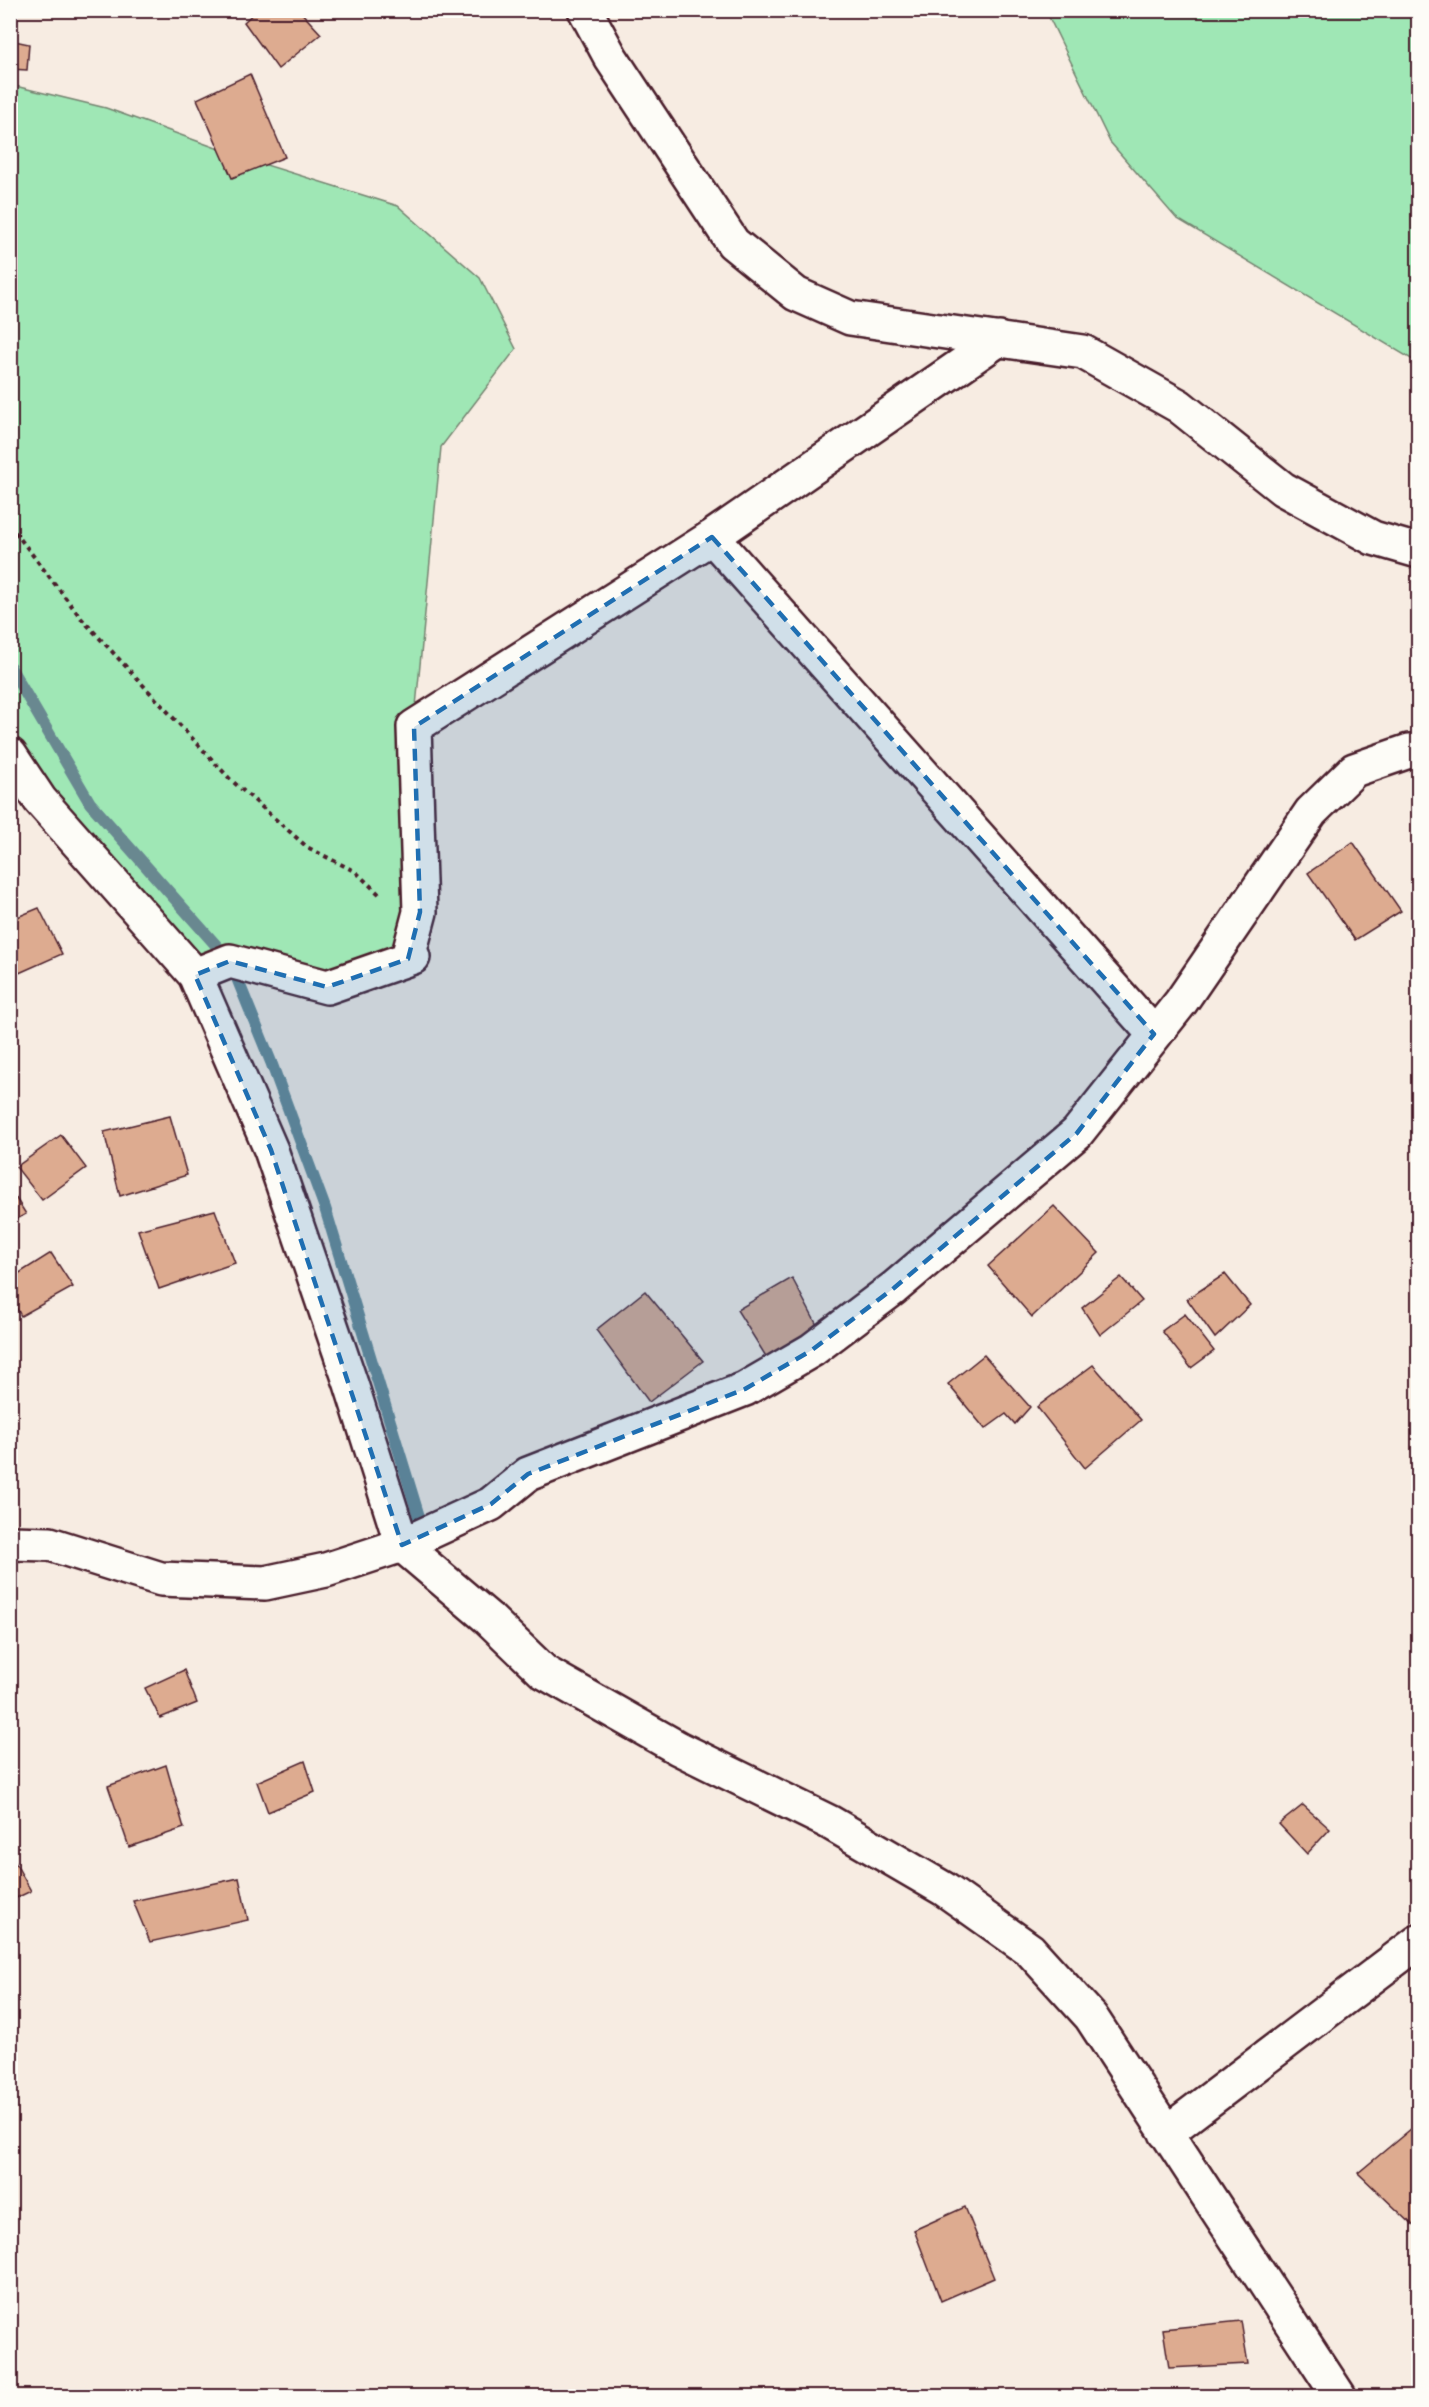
<svg xmlns="http://www.w3.org/2000/svg" width="1429" height="2407" viewBox="0 0 1429 2407" font-family="Delius,sans-serif">
<rect width="100%" height="100%" fill="#f7ece2"/>
<filter id="ink" filterUnits="userSpaceOnUse"><feTurbulence type="fractalNoise" baseFrequency=".0167" numOctaves="2"/><feDisplacementMap in="SourceGraphic" scale="12" xChannelSelector="R" yChannelSelector="G"/><feConvolveMatrix kernelMatrix="1 2 1 2 8 2 1 2 1" color-interpolation-filters="sRGB"/></filter>
<g filter="url(#ink)">
<path fill="#9fe7b5" stroke="#748370" stroke-width="1.5" d="M1046,11H1418V363L1176,218L1110,142Z
M11,85L106,108L244,158L398,206L480,278L516,349L441,447L414,727L410,950L327,987L195,975L11,755Z"/>
<g fill="none" stroke-linecap="round" stroke-linejoin="round">
<path stroke="#698890" stroke-width="12" d="M10,667L90,803L230,961L271,1062L325,1208L424,1533"/>
</g>
<path fill="#ddab90" stroke="#4a1f2b" stroke-width="1.5" d="M257,10H299L321,34L278,69L244,22Z
M10,40L29,44L27,70L10,69Z
M250,74L285,157L232,178L197,99Z
M1353,842L1401,911L1355,940L1308,873Z
M39,908L62,954L10,977V920Z
M170,1116L187,1175L120,1196L104,1132Z
M61,1135L86,1168L42,1200L16,1167Z
M10,1189L26,1214L10,1223Z
M1054,1206L1099,1253L1032,1317L988,1266Z
M215,1210L235,1263L159,1289L138,1230Z
M51,1253L73,1287L21,1316L10,1296V1279Z
M1225,1274L1250,1305L1215,1338L1187,1299Z
M1121,1277L1142,1301L1100,1335L1082,1308Z
M792,1278L819,1329L767,1358L737,1310Z
M645,1291L703,1361L649,1402L596,1330Z
M1185,1314L1214,1351L1191,1368L1162,1331Z
M984,1355L1030,1407L1015,1424L1006,1414L985,1429L948,1384Z
M1093,1365L1141,1420L1085,1468L1037,1407Z
M184,1670L197,1703L160,1718L145,1688Z
M305,1761L315,1792L268,1812L257,1782Z
M166,1765L184,1828L129,1847L108,1786Z
M1303,1805L1330,1829L1307,1854L1279,1824Z
M12,1857L31,1891L10,1901V1858Z
M239,1878L248,1920L150,1942L133,1901Z
M1418,2123V2230L1358,2173Z
M965,2207L994,2278L941,2301L914,2230Z
M1241,2321L1248,2364L1169,2368L1163,2329Z"/>
<g fill="none" stroke-linecap="round" stroke-linejoin="round">
<g stroke="#4a1f2b" stroke-width="38">
<path id="minor" d="M585,10L611,58L733,243L796,294L850,318L1083,352L1179,406L1283,489L1373,538L1418,551
M712,537L1154,1034
M10,755L40,800L195,975L271,1150L351,1384L402,1545L488,1618L544,1672L678,1748L829,1822L944,1889L1030,1950L1091,2017L1339,2396
M195,975L230,961L327,987L413,957L410,950L420,912L414,727L712,537L999,339
M10,1543L50,1544L161,1579L265,1583L326,1570L402,1545L491,1504L528,1474L745,1389L812,1350L894,1288L1077,1133L1181,1002L1311,812L1354,770L1409,751L1418,752
M1166,2133L1418,1942"/>
</g>
<path stroke="#4a1f2b" stroke-width="4" stroke-dasharray="4.5 4.5" stroke-linecap="butt" d="M15,532L81,618L230,779L307,847L356,872L382,897"/>
<use href="#minor" stroke="#fdfcf7" stroke-width="33"/>
</g>
</g>
<path fill="#1f6fb2" fill-opacity="0.2" stroke="#1f6fb2" stroke-width="4.5" stroke-dasharray="12 8" stroke-linejoin="round" d="M712,537L1154,1034L1077,1133L894,1288L812,1350L745,1389L528,1474L491,1504L402,1545L271,1150L195,975L230,961L327,987L408,959L420,912L414,727Z"/>
<rect width="1429" height="2407" fill="none" stroke="#fdfcf7" stroke-width="36"/>
<rect x="18" y="18" width="1393" height="2371" fill="none" stroke="#4a1f2b" stroke-width="2" filter="url(#ink)"/>
</svg>
